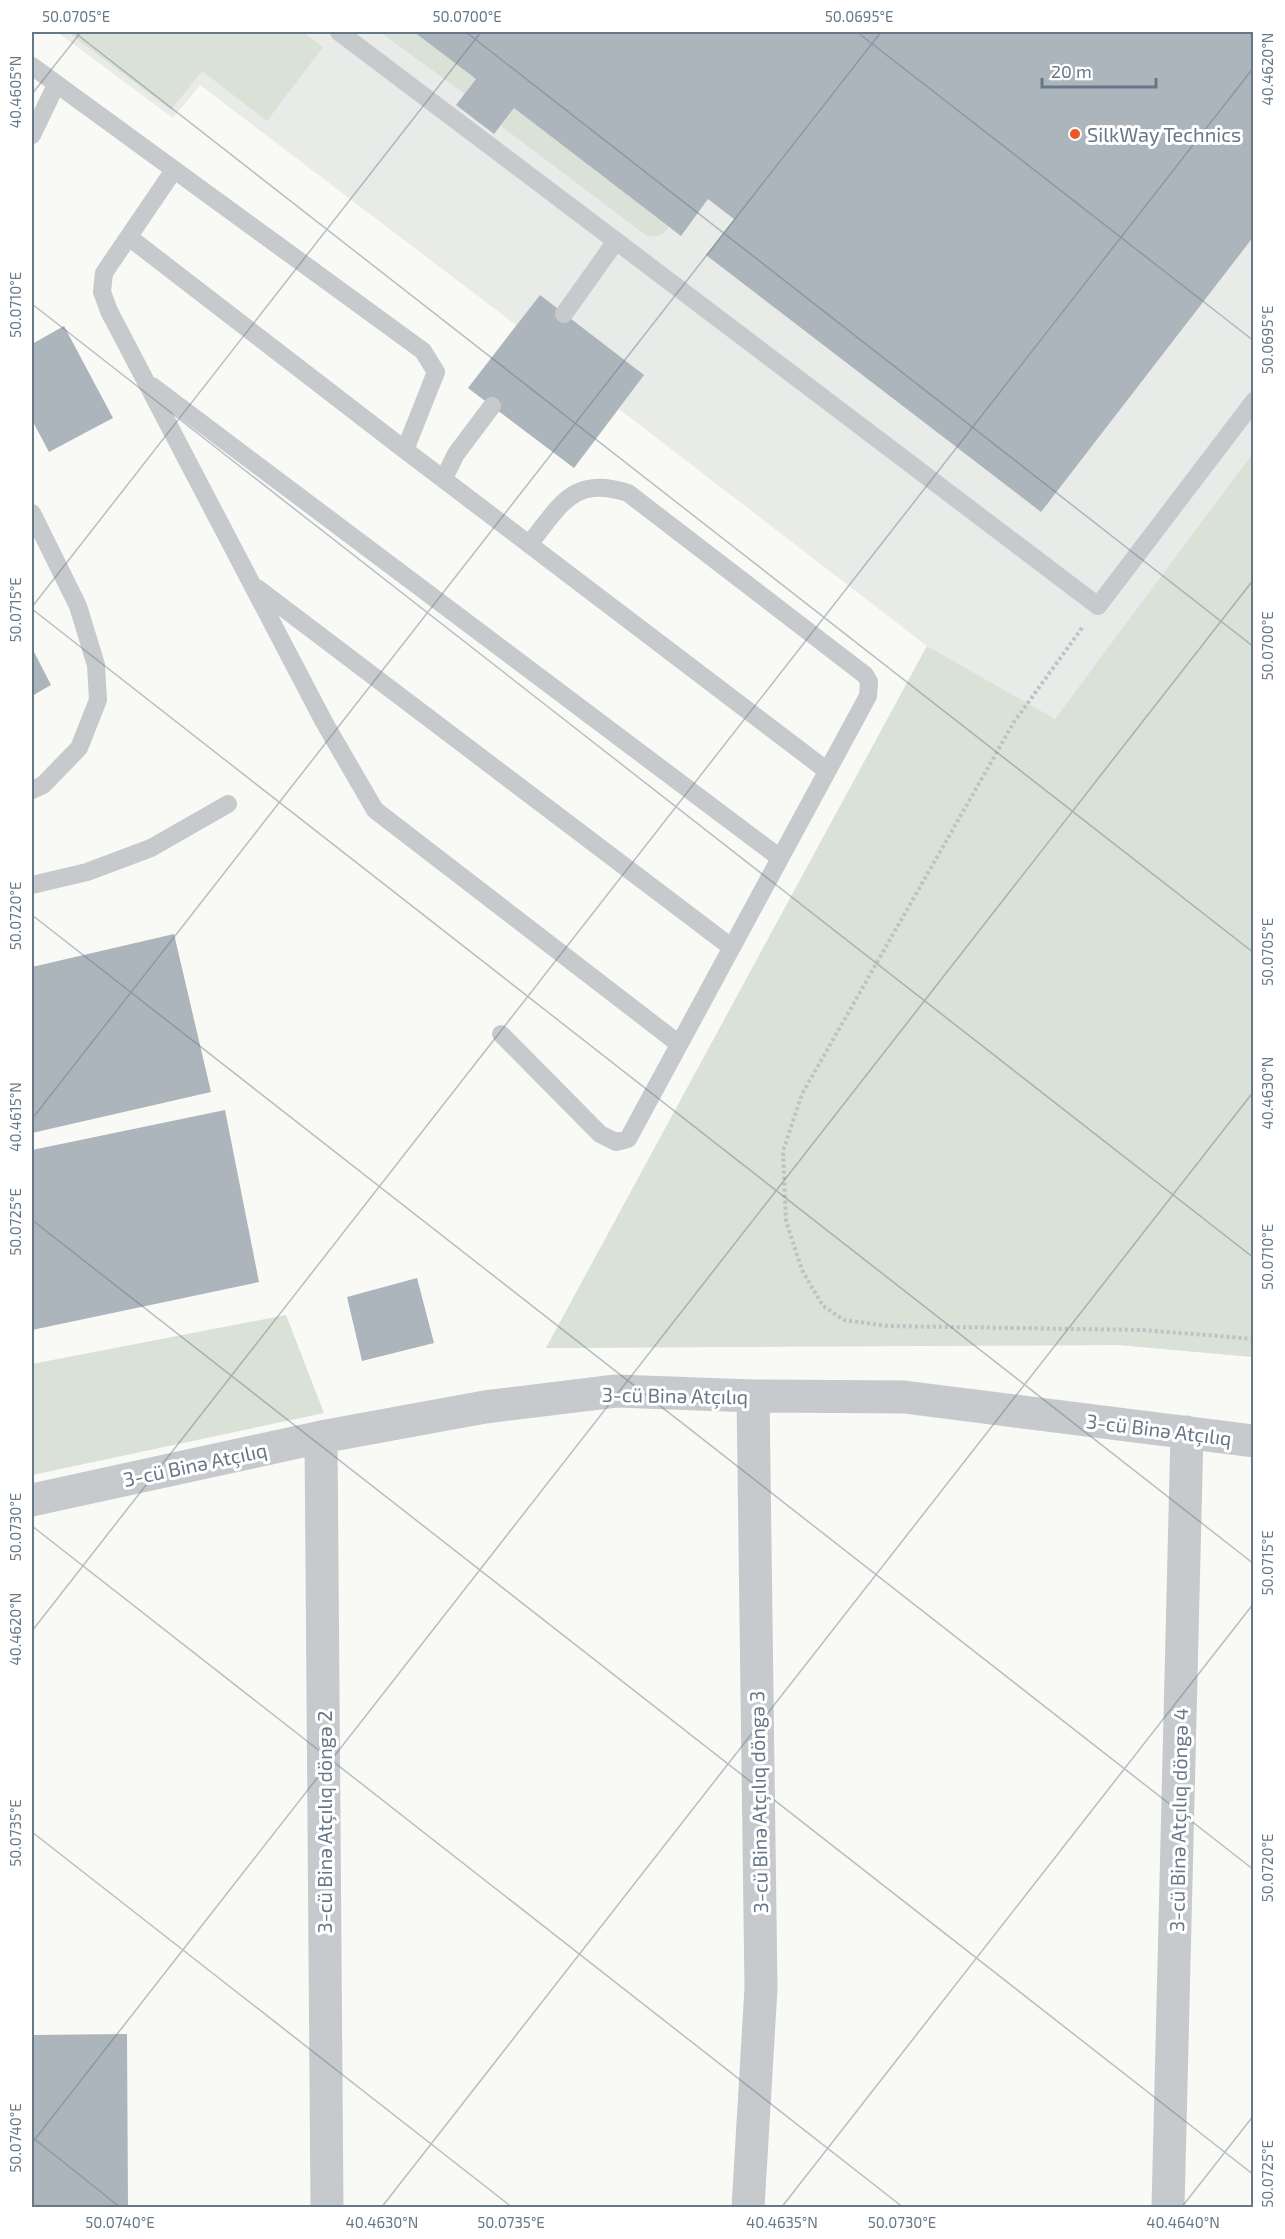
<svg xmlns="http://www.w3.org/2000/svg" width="1285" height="2239" viewBox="0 0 1285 2239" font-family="'Exo 2',sans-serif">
<rect width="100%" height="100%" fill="#f9f9f6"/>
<path fill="#e9ebe9" d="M57,32H1253V1357L1119,1345L546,1348L927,646L619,409L574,468L468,388L516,325L200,85L173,118Z"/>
<path fill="#dae1d7" d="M68,32H303L323,47L267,121L202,71L171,110Z
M380,32H414L476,79L465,94Z
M514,108L669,227C662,236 658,237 647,236L501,126Z
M1253,453V1357L1119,1345L546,1348L927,646L1055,719Z
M286,1315L324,1413L32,1475V1364Z"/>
<path fill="#acb5bb" d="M414,32H1254V236L1041,512L706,255L734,219L708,199L681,236L514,108L494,134L456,105L476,79Z
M540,295L644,375L574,468L468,388Z
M64,326L113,418L49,452L32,420V344Z
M32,648L51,685L32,696Z
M174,934L211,1092L32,1133V967Z
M225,1110L259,1282L32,1330V1150Z
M417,1278L434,1343L362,1361L347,1297Z
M127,2034L128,2208H32V2035Z"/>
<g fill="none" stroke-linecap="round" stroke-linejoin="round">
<path stroke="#bfc2c4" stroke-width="4" stroke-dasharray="3 3" stroke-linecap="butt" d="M1082,628L1014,722L802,1094L783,1151L786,1221L802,1270L823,1306L844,1320L888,1326L1143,1330L1254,1339"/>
<path stroke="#c6cacd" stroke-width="18" d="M339,32L616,241L564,314
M32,66L423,351L436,372L405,450L826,770
M32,135L56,85
M174,170L104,273L102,292L109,311L324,722L375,810L679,1044
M130,238L405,450
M616,241L1098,606L1254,401
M152,386L780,858
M444,478L456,454L492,406
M32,513L78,606L96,665L98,700L79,748L43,785L32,790
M257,588L731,947
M32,885L87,872L151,848L228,804
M501,1034L600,1134L616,1142L628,1139L868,696L869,682L865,675L628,493C573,475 561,505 530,543"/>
<path stroke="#c6cacd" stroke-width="33" d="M321,1437L327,2208
M32,1500L321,1437L485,1407L616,1391L753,1396L904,1397L1254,1441
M748,2208L761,1988L753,1396
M1168,2208L1187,1432"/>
</g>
<path fill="none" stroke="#667888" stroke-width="1.5" stroke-opacity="0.45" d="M74,32L1254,953M466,32L1254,647M857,32L1254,341M1248,32L1254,36M32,94L81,32M32,304L1254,1258M32,607L481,32M32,609L1254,1564M32,915L1254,1870M32,1119L881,32M32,1220L1254,2175M32,1526L904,2208M32,1631L1254,67M32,1832L513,2208M32,2137L121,2208M32,2143L1254,579M381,2208L1254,1091M781,2208L1254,1603M1181,2208L1254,2115"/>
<circle fill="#ec5723" stroke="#fff" stroke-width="2" cx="1075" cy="134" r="6"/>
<g text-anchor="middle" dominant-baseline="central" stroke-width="6" stroke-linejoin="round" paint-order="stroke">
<g font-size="20" fill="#667888" stroke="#fff" text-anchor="start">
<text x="1087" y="134">SilkWay Technics</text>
</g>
<g font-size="20" fill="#667888" stroke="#fff">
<text transform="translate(675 1395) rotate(1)">3-cü Binə Atçılıq</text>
<text transform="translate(1159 1429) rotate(7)">3-cü Binə Atçılıq</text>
<text transform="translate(195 1464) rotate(-12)">3-cü Binə Atçılıq</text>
<text transform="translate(758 1802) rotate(-91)">3-cü Binə Atçılıq döngə 3</text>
<text transform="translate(1178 1820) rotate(-89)">3-cü Binə Atçılıq döngə 4</text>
<text transform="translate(324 1822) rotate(-90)">3-cü Binə Atçılıq döngə 2</text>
</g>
</g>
<rect width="1285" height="2239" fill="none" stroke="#ffffff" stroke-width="66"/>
<path d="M1042 78v9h114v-9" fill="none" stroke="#667888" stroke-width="3"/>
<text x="1051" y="78" font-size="18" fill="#667888" stroke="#ffffff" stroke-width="4.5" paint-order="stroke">20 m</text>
<rect x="33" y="33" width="1219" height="2173" fill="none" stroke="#667888" stroke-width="2"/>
<g font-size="15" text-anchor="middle" fill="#667888">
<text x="76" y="22">50.0705°E</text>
<text x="467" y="22">50.0700°E</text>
<text x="859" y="22">50.0695°E</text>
<text transform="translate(1268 69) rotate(-90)" y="5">40.4620°N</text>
<text transform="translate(16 92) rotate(-90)" y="5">40.4605°N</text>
<text transform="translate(16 305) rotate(-90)" y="5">50.0710°E</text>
<text transform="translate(1268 340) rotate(-90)" y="5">50.0695°E</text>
<text transform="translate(16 610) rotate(-90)" y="5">50.0715°E</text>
<text transform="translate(1268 646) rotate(-90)" y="5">50.0700°E</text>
<text transform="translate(16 916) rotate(-90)" y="5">50.0720°E</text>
<text transform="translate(1268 952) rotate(-90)" y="5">50.0705°E</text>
<text transform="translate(1268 1093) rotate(-90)" y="5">40.4630°N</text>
<text transform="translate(16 1117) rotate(-90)" y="5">40.4615°N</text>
<text transform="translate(16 1222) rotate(-90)" y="5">50.0725°E</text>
<text transform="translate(1268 1257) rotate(-90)" y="5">50.0710°E</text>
<text transform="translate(16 1527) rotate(-90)" y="5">50.0730°E</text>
<text transform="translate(1268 1563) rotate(-90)" y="5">50.0715°E</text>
<text transform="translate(16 1629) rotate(-90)" y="5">40.4620°N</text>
<text transform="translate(16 1833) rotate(-90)" y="5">50.0735°E</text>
<text transform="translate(1268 1868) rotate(-90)" y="5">50.0720°E</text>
<text transform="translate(16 2138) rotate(-90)" y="5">50.0740°E</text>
<text transform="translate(1268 2174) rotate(-90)" y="5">50.0725°E</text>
<text x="120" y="2228">50.0740°E</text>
<text x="382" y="2228">40.4630°N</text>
<text x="511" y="2228">50.0735°E</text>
<text x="782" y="2228">40.4635°N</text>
<text x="902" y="2228">50.0730°E</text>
<text x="1183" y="2228">40.4640°N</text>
</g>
</svg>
